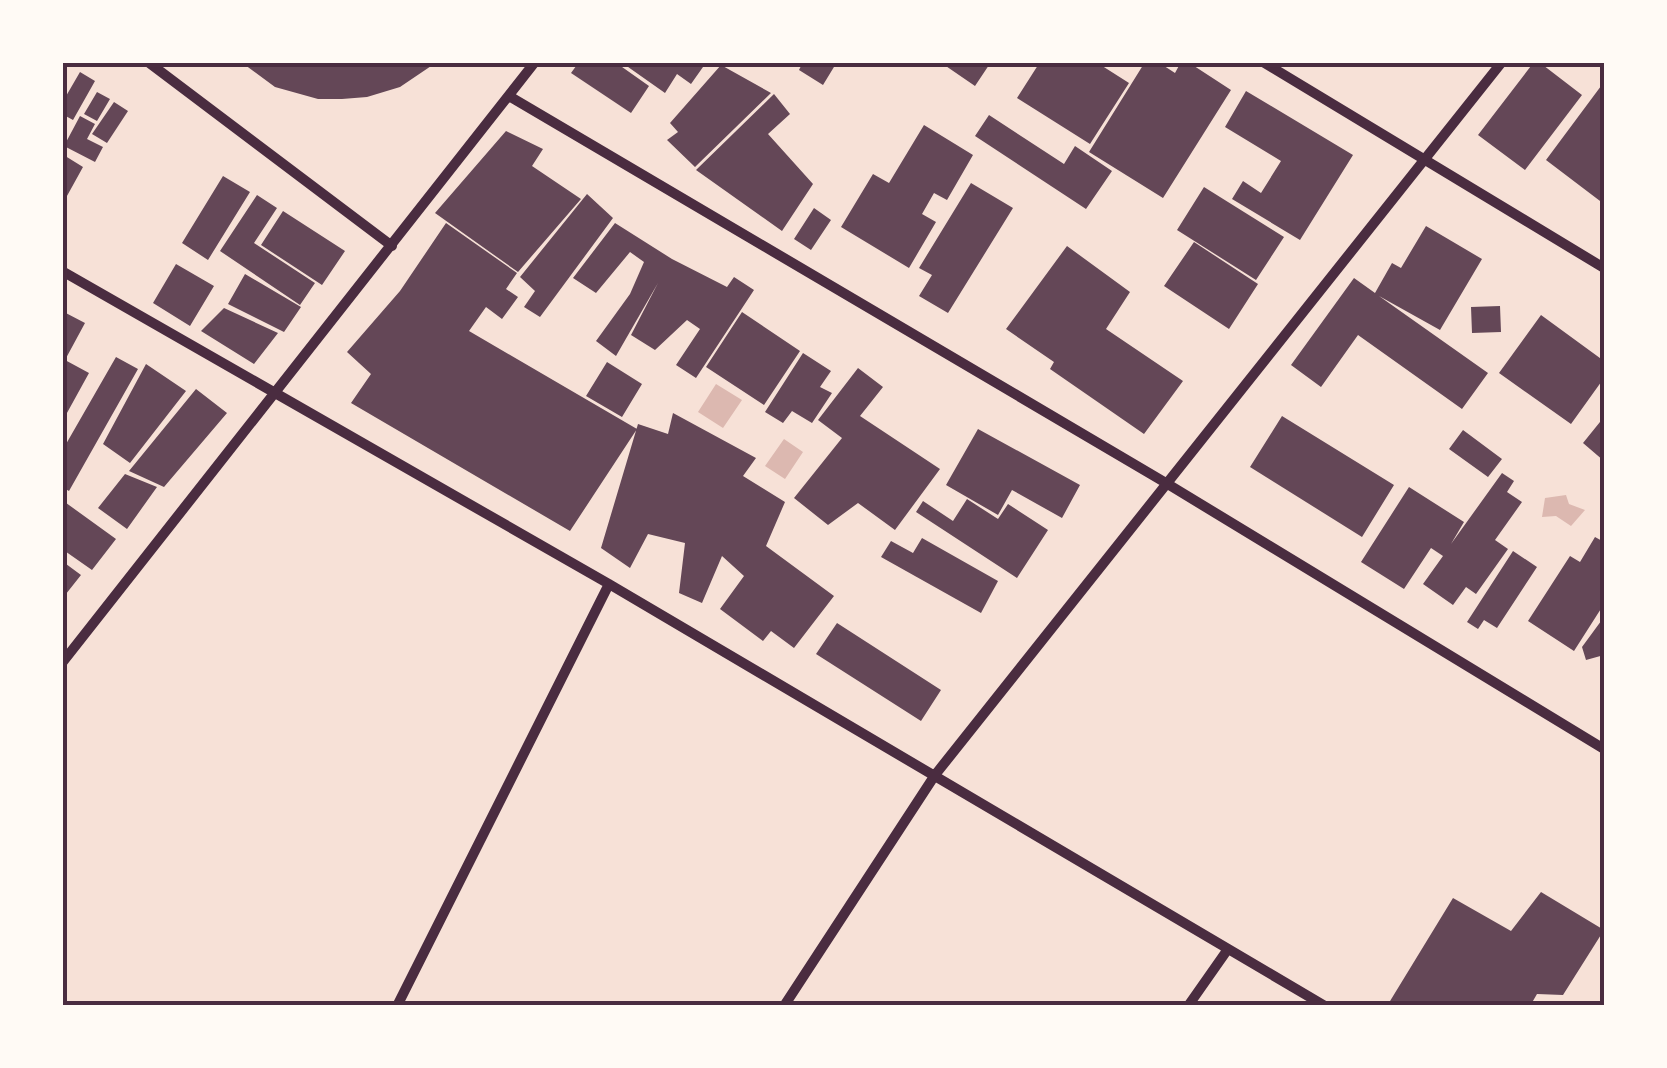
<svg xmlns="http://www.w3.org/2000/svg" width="1667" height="1068" viewBox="0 0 1667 1068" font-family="Barlow,sans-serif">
<rect width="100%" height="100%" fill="#f7e1d7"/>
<path fill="#dcb8b0" d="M716,384L742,400L723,428L698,412Z
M784,439L803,452L785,479L765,466Z
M1566,495L1569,504L1585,510L1571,526L1556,516L1542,517L1545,498Z"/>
<path fill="#644757" d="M241,62H437L400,87L367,97L342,99H318L275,87Z
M579,62H615L649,86L631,113L571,73Z
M621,62H697L703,67L691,84L677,74L665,93Z
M803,62H837L823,85L799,70Z
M940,62H991L975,86Z
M1040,62H1096L1129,83L1090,144L1017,98Z
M1145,62H1158L1175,73L1181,62H1188L1231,90L1163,198L1089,152Z
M1534,62H1539L1582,95L1525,170L1478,135Z
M721,65L771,93L695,167L667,140L678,132L670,123Z
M80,72L95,81L73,120L62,114V103Z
M1604,82L1603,157L1604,204L1546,160Z
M1246,91L1353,155L1300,240L1232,199L1243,181L1261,193L1281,161L1225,127Z
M97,92L110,99L97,121L84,114Z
M774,94L790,114L768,134L813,184L782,231L696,170Z
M114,102L128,111L107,143L92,134Z
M989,115L1064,164L1075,146L1112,171L1086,209L975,136Z
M80,116L95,124L87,139L103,147L95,162L64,146Z
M924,125L973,155L947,200L934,193L922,214L936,222L909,268L841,227L873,174L889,183Z
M506,131L543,149L532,166L581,199L518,272L435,213Z
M62,154L83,167L62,205Z
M223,176L250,192L208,260L182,243Z
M971,183L1013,208L948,313L919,296L932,275L919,268Z
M1204,187L1284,237L1256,280L1177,230Z
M587,194L613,218L540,317L524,307L535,291L520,277Z
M257,195L277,208L254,243L315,283L300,305L220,251Z
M814,208L831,220L811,250L794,239Z
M283,211L345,251L322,285L261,245Z
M446,223L517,273L506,289L518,297L502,319L486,307L469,331L637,429L570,531L351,403L371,374L347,352L400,291Z
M615,223L672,259L727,287L734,277L754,290L696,378L676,365L700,329L687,320L655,350L631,335L658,283L616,356L596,341L630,294L644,262L630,252L596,293L573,278Z
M1426,226L1482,259L1440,330L1379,296L1488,373L1462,409L1358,335L1321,387L1291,365L1354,278L1375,293L1392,263L1401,268Z
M1194,242L1258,284L1229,329L1164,286Z
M1067,246L1130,292L1106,329L1183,381L1144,434L1050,369L1054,362L1006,329Z
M176,264L214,286L190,326L153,303Z
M245,274L301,307L284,332L228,304Z
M1500,306L1501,332L1472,333L1471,307Z
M224,308L278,333L254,364L201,331Z
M62,311L85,323L65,360L89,373L62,422Z
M742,312L800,351L764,405L706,367Z
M1541,315L1604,361V378L1571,424L1499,373Z
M803,353L831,371L820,387L832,393L812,423L792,411L783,423L765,412Z
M116,357L138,369L69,491L62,487V451Z
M607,362L642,384L622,417L586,396Z
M146,364L186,391L130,463L103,444Z
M858,368L883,387L860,416L940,469L895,530L858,503L828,525L794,498L842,438L818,420Z
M196,389L227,413L164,487L129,471Z
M673,413L756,458L743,476L785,502L766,546L834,596L794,648L771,631L763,641L720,609L744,576L722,556L702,603L679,593L685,543L648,534L630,568L601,548L638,424L668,434Z
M1282,416L1394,485L1362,537L1250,467Z
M1604,417V461L1583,443Z
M978,429L1080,485L1062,518L1012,490L998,515L946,485Z
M1463,430L1502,459L1488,477L1449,449Z
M1502,473L1514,481L1507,492L1522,502L1495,540L1508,549L1476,594L1466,587L1453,605L1423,584L1443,556L1431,548L1404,589L1361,562L1409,487L1464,522L1451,544Z
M125,474L157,487L127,529L98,508Z
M967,499L998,519L1008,504L1048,530L1017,578L916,512L923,501L953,521Z
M62,500L116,539L92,570L62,549Z
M1595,537L1604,542V604L1574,651L1528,621L1570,556L1580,562Z
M922,538L998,581L981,613L881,557L891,541L913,553Z
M1513,551L1537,567L1497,628L1484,620L1478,629L1467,622Z
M62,561L81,575L62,599Z
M1604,617V655L1586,660L1582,647Z
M837,623L941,690L921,721L816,654Z
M1541,892L1604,930L1563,995L1537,994L1530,1006H1387L1453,898L1511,931Z"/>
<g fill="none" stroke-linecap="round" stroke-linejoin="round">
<path stroke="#4a2c40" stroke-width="10" d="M148,62L392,246
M1263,62L1604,268
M509,96L1166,483L1604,749
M62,271L609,584L1325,1006
M62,663L535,62
M397,1006L609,584
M784,1006L935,775L1502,62
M1188,1006L1228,949"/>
</g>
<rect width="1667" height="1068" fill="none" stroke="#fffaf5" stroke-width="130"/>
<rect x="65" y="65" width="1537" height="938" fill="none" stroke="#4a2c40" stroke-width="4"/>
</svg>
